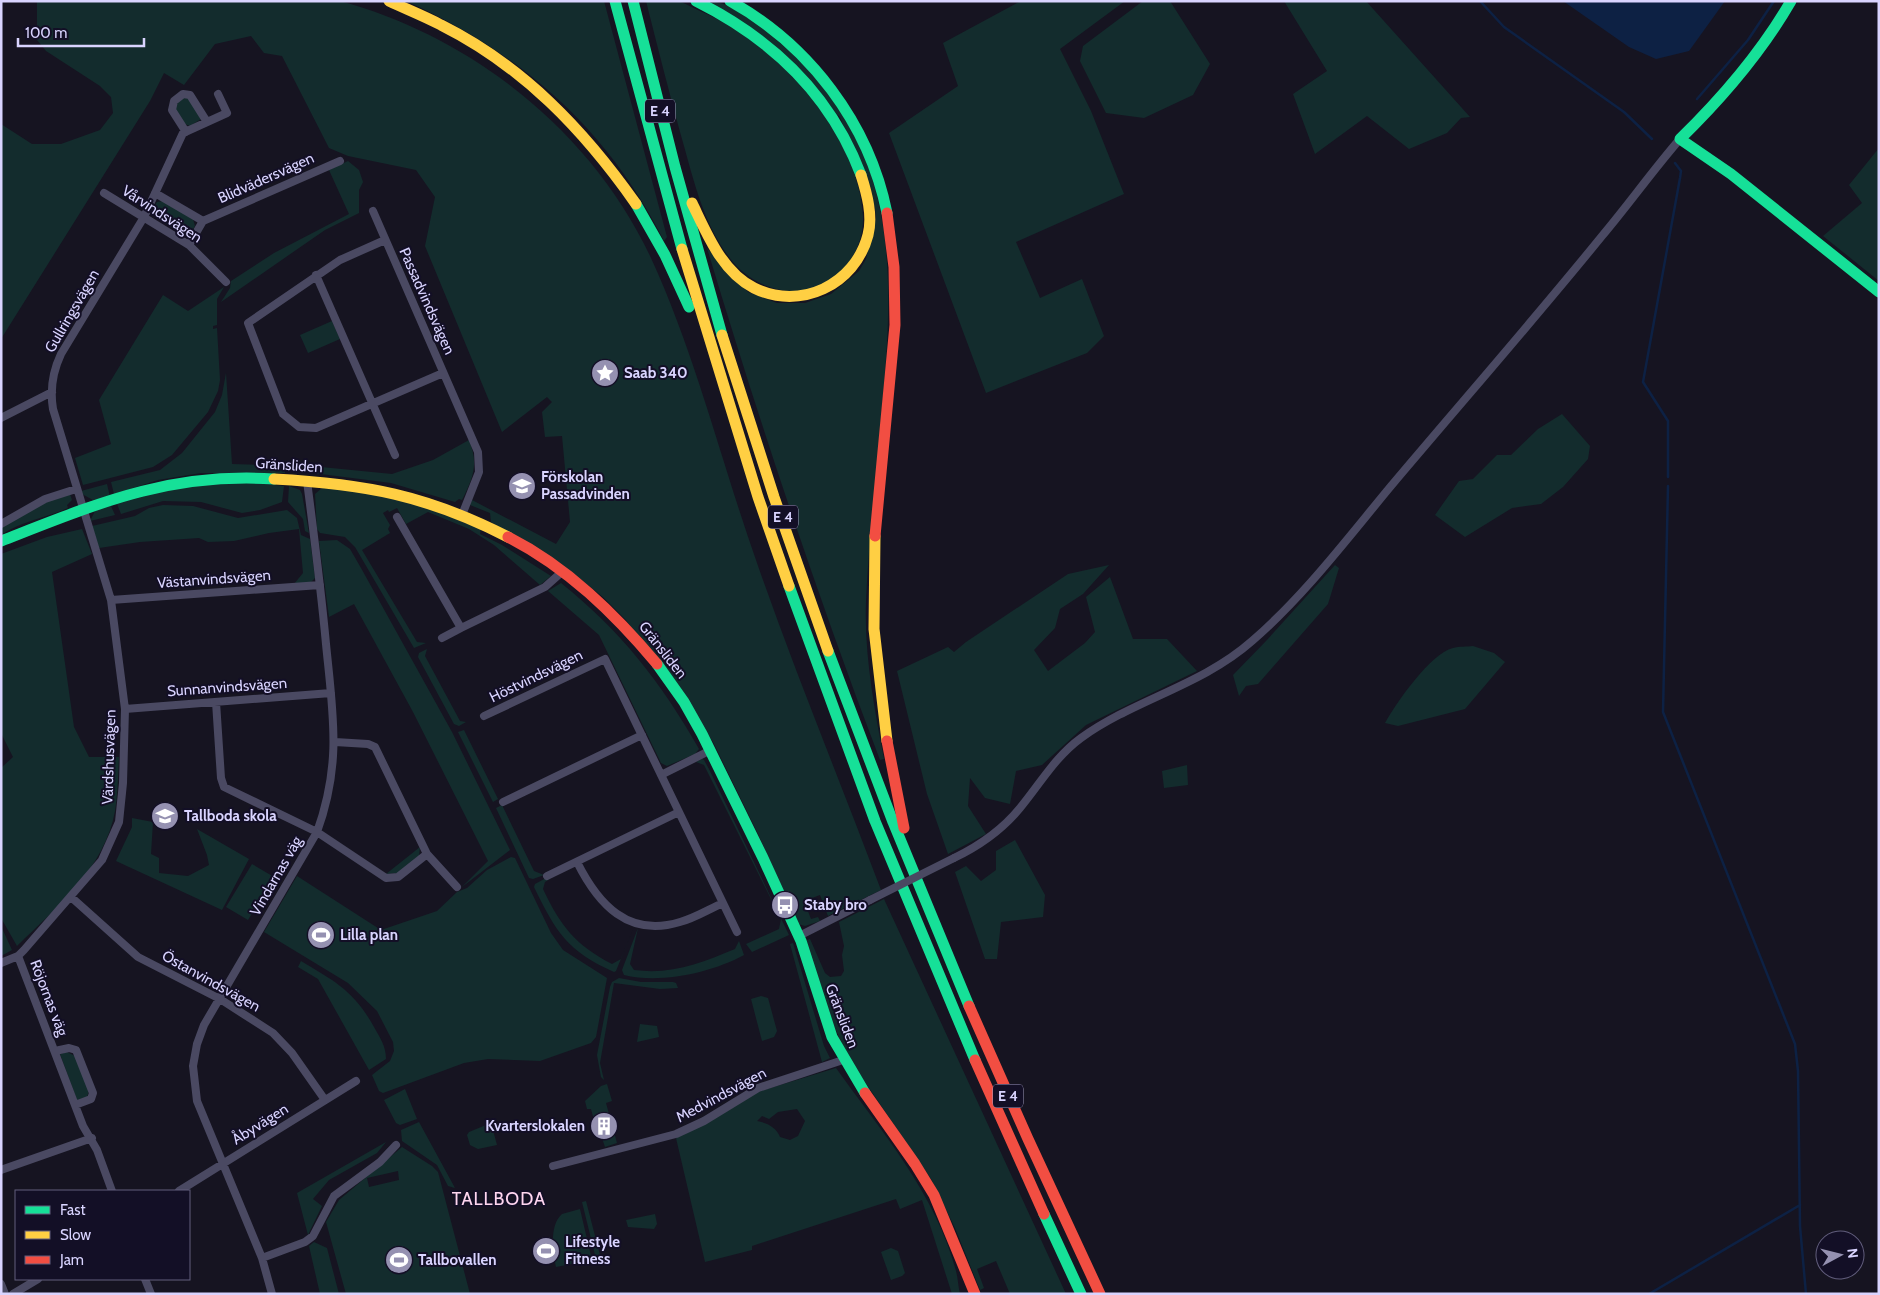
<svg xmlns="http://www.w3.org/2000/svg" width="1880" height="1295" viewBox="0 0 1880 1295" font-family="Cabin,sans-serif">
<rect width="100%" height="100%" fill="#161421"/>
<path fill="#132c2d" fill-rule="evenodd" d="M37,1H340C473,37 592,132 651,258C696,356 721,461 757,563C795,672 840,781 881,890L828,916L820,895L804,901L811,919L818,917L820,921L805,926L798,924L758,834L713,742L626,620L603,597L560,563L491,522L490,513L470,505L472,500L556,544L570,522L562,436L545,437L542,412L552,402L547,397L502,432L425,246L435,197L416,170L348,156L329,148L282,56L264,53L251,36L215,44L184,85L164,73L150,101L1,339V124L32,144H61L100,130L113,113L111,97L100,86L46,51L37,40Z
M406,1H604L667,237L664,241C607,128 521,53 406,1Z
M646,1C656,1 668,0 678,1C685,3 693,8 700,11C774,42 859,133 863,216C864,243 850,269 827,282C793,302 751,287 729,257C702,222 692,173 680,132C668,88 657,45 646,1Z
M709,1C731,1 763,29 780,43C825,81 864,138 877,196C893,262 889,329 883,396C878,464 869,533 866,601C864,654 874,707 884,759L880,760C816,592 759,421 707,248L748,292L777,303H805L831,294L859,271L866,259L876,218L875,208L840,117Z
M1021,1H1125L1060,49L1091,111L1124,194L1016,242L1040,298L1082,279L1104,336L1087,353L986,393L889,133L958,86L943,43Z
M1143,1H1170L1210,64L1193,95L1144,118L1106,113L1080,61L1083,46Z
M1284,1H1366L1470,117L1461,118L1447,133L1409,149L1367,116L1315,154L1293,94L1327,71Z
M185,97L189,98L201,119L190,126C175,121 169,105 185,97Z
M1879,148V281L1823,236L1862,203L1849,185Z
M348,161L359,170L363,182L359,190V213L325,230L221,302L230,288L231,281L274,253L349,214L329,170Z
M163,201L193,219L195,226L191,233L183,235L156,217L154,206L157,202Z
M224,287L217,299V325L213,326V329L217,328L220,380L218,391L208,412L172,455L153,467L83,485L75,458L111,444L99,400L163,295L188,311Z
M332,321L340,339L308,353L300,335Z
M226,373L232,464L306,466L305,470L285,468V473H201L158,480L114,494L111,482L160,470L182,453L215,412L222,395Z
M1562,414L1590,446L1588,459L1563,487L1541,504L1512,508L1465,537L1435,515L1459,481L1473,479L1497,455H1511L1538,429Z
M469,440C479,464 473,478 462,500L459,499L455,502L391,483L313,473L311,469V466L392,474L433,460Z
M248,482L284,486L282,502L260,510L242,513L201,502L163,501L121,514L117,504L142,497L141,494L200,483Z
M107,484L110,497L93,500L82,494L81,491Z
M289,486L300,490L302,494L309,533L305,531L303,519L288,502Z
M323,487C375,486 433,510 481,529L480,534L502,545L551,576L540,585L494,545L469,529L428,512L406,524L397,508L389,512L388,510L383,513L390,525L388,529L390,533L362,550L417,642L426,643L414,648L355,547L345,537L320,533L317,529L315,494Z
M70,494L72,500L67,505L68,508C46,518 21,521 1,535V527C23,514 45,499 70,494Z
M112,503L111,506L115,515L90,521L95,511Z
M163,505L193,506L238,518L287,510L297,518L301,535L310,539L315,578L310,583L294,584L303,573L299,529L269,533L234,541L208,542L199,538L140,542L99,548L92,526L135,516L149,508Z
M82,529L92,554L52,572L74,727L89,757H119C118,775 118,794 115,811C105,868 56,908 17,946L1,918V768L13,757L1,733V554L47,537Z
M337,540L350,549L361,568L452,732L510,850L462,887L488,861L413,712L354,604L329,617L319,541Z
M1109,565L1083,594L1060,609L1055,628L1034,650L1048,671L1085,643L1095,632L1086,597L1110,577L1133,639H1167L1197,671L1086,725L1042,765L1016,771L1010,804L985,798L970,778L968,806L986,834L948,854L927,794L897,671L948,647L954,652L966,642L1068,574Z
M1335,565L1339,568L1328,604L1258,684L1246,686L1239,696L1233,675L1266,641Z
M561,583C621,631 661,682 699,749L695,754L667,766L661,763L599,635L548,591Z
M1473,646L1494,653L1505,662L1465,709L1398,726L1385,723C1397,702 1430,654 1453,648C1459,646 1467,647 1473,646Z
M427,649L425,656L460,721L466,722L459,726L454,724L418,657L419,653Z
M464,730L498,799L493,802L458,732Z
M702,759L704,760L710,771L789,935L752,952L746,944L779,929L781,919L704,765L696,762Z
M1187,765L1188,785L1164,788L1162,771Z
M502,805L534,871L544,875L533,879L529,878L496,808Z
M132,818L153,822L151,854L159,858V873L188,876L209,865L207,855L197,829L249,859L222,910L116,861L132,827Z
M1015,840L1045,895L1043,917L1001,922L997,959H985L955,872L966,866L981,881L996,870V851Z
M420,847L419,856L398,873L386,874Z
M511,857L515,858L551,933L563,950L607,978L596,1037L591,1043L540,1061L488,1059L464,1063L383,1093L379,1091L372,1075L390,1061L394,1051L393,1042L377,1011L348,983L264,932L297,876L381,930L437,911L457,892L467,888L487,870Z
M252,864L274,877L248,920L226,907Z
M548,877L550,879L545,882L543,889C560,925 575,945 612,964L621,959L633,929L616,971L614,972C567,951 556,932 534,887L535,884Z
M884,899L1066,1294H1010L996,1261L977,1269L984,1288L980,1290L955,1228L931,1179L850,1060C830,1022 818,982 805,941L810,939L825,973L830,977L841,976L844,971L842,955L844,946L839,922Z
M1,926L12,950L1,956Z
M638,928L630,964L634,970C672,975 701,963 735,949L739,941L744,955C711,973 660,984 624,975L622,970Z
M793,943L824,1046L830,1058L822,1062L790,944Z
M301,961C336,982 354,991 374,1027C380,1038 386,1046 386,1059L369,1070L318,979L298,967Z
M619,978L641,982H673L676,983L678,988L660,989L614,983L600,1063L604,1080L601,1077L597,1055L610,987L612,982Z
M761,996L768,998L777,1031L774,1037L762,1041L751,999Z
M640,1024L657,1026L659,1037L637,1042Z
M67,1052L75,1056L89,1091L87,1097L77,1100L60,1054Z
M836,1068C881,1131 936,1194 956,1271C958,1278 958,1286 960,1294H952L922,1200L900,1209L896,1199L752,1246V1250L705,1262L676,1138L709,1122L760,1091ZM797,1109L805,1121L798,1136L790,1140L780,1137C776,1127 767,1123 757,1121L762,1116L769,1119L778,1112Z
M607,1084L612,1101L606,1103L617,1143L605,1147L602,1138L599,1139L591,1109H587L585,1101L601,1086Z
M405,1089L417,1119L400,1125L396,1123L384,1100Z
M419,1122L455,1188L448,1186L437,1165L402,1141L401,1130Z
M491,1123L497,1145L478,1149L470,1145L467,1135L469,1132Z
M386,1142L377,1153L329,1180L313,1199L322,1206L308,1235L297,1193Z
M402,1147L432,1166L438,1172L470,1294H346L326,1222L339,1200ZM398,1171L399,1180L369,1187L367,1178Z
M586,1201L601,1259H596L582,1202Z
M580,1209L592,1260L556,1267C553,1252 549,1225 562,1214Z
M655,1214L657,1224L654,1229L628,1227L626,1220Z
M314,1242L327,1248L339,1294H320L309,1246Z
M891,1248L898,1251L905,1273L902,1276L891,1280L881,1252Z"/>
<path fill="#0d2144" d="M1563,1H1725L1689,51L1656,59L1629,47Z"/>
<g fill="none" stroke-linecap="round" stroke-linejoin="round">
<path stroke="#0d2144" stroke-width="2.5" d="M1480,1L1504,27L1624,112L1652,139
M1697,99L1748,40L1774,1
M1668,477V421L1643,382L1680,178L1681,171L1675,163
M1668,486L1663,712L1795,1044L1798,1071L1800,1226L1806,1294
M1649,1294L1800,1205"/>
<path stroke="#4a4962" stroke-width="8" d="M186,132L172,110L174,101L183,94L190,95L207,122
M104,193L189,245L226,282
M155,193L203,221
M373,211L478,452L479,472L462,515
M203,221L340,161
M385,240L340,260L248,323L283,414L299,427L316,428L443,373
M189,245L203,221
M316,275L395,455
M1,418L52,392
M397,517L461,628L545,587L563,571
M1,524L45,499L76,489
M111,600L320,585
M442,638L461,628
M216,702L221,778L224,787L317,832L386,878L398,877L427,854
M125,709L331,693
M484,716L605,659L737,932
M335,742L368,744L375,747L427,854L457,887
M661,775L711,750
M503,802L642,735
M954,858C979,846 1002,830 1020,808C1040,784 1055,757 1081,738C1135,699 1201,686 1252,641C1304,596 1347,539 1391,486C1461,403 1533,321 1602,236C1629,204 1653,170 1680,139
M577,862C598,904 628,938 680,922C695,918 709,909 723,903
M547,876L679,812
M71,897L138,957L220,999L273,1033L292,1053L325,1100
M799,936L870,900
M18,956L83,1126L97,1150L112,1191
M1,963L18,956L24,950L102,860L119,822L123,783L125,709L111,600L53,409C50,391 53,371 61,354L144,217L183,133L227,113L218,94
M55,1051L69,1048L76,1050L93,1093L91,1099L75,1105
M553,1166L676,1134L704,1121L758,1088L843,1060
M1,1170L92,1138
M179,1191L356,1081
M262,1258L305,1242L313,1236L334,1196L380,1162L396,1145
M145,1279L151,1294
M1,1284L5,1294
M13,1294L38,1279
M272,1294L262,1258L197,1101L193,1066L197,1044L204,1025L317,832C342,763 333,715 326,644C321,590 314,535 307,481"/>
<path stroke="#16e098" stroke-width="11" d="M615,1L682,249
M633,1L675,167L722,335
M696,1C772,39 831,95 861,175
M730,1C809,45 869,123 887,213
M1791,1C1761,53 1723,97 1680,139L1731,174L1879,292
M636,204L665,255L689,307
M1,541C96,504 169,472 274,479
M789,586L875,821L975,1060
M828,651L893,822L969,1006
M657,664L684,702L702,734L763,858L801,941L832,1037L865,1093
M1044,1214L1081,1294"/>
<path stroke="#ffcf43" stroke-width="11" d="M389,1C406,9 424,16 441,25C523,66 584,130 636,204
M692,203C707,234 722,272 754,288C800,311 855,285 868,235C873,216 867,194 861,175
M682,249L758,497L789,586
M722,335L774,497L828,651
M274,479C365,484 426,495 508,537
M875,536L874,629L887,741"/>
<path stroke="#f24e42" stroke-width="11" d="M875,536L895,325L894,267L887,213
M508,537C567,567 615,614 657,664
M887,741L904,828
M969,1006L1028,1139L1100,1294
M975,1060L1044,1214
M865,1093L915,1164L934,1195L975,1294"/>
<path stroke="#4a4962" stroke-width="8" d="M870,900L954,858"/>
</g>
<defs>
<g id="sight-disc" transform="scale(1.4375)"><circle r="9.5" fill="#9591b1" stroke="#130f26"/><path d="M0-6L1.8-2.2L6-1.7L2.9 1.2L3.7 5.4L0 3.3L-3.7 5.4L-2.9 1.2L-6-1.7L-1.8-2.2Z" fill="#fff"/></g>
<g id="school-disc" transform="scale(1.4375)"><circle r="9.5" fill="#9591b1" stroke="#130f26"/><path d="M0-5L7-2L0 1L-7-2ZM-4 1L0 2.5L4 1V4Q0 6-4 4Z" fill="#fff"/></g>
<g id="bus-disc" transform="scale(1.4375)"><circle r="9.5" fill="#9591b1" stroke="#130f26"/><path d="M-5-6H5V4H4V6H2V4H-2V6H-4V4H-5ZM-3.5-4V0h7V-4ZM-3.5 1.2v1.5H-2V1.2ZM2 1.2v1.5H3.5V1.2Z" fill="#fff"/></g>
<g id="stadium-disc" transform="scale(1.4375)"><circle r="9.5" fill="#9591b1" stroke="#130f26"/><path d="M0-5a6.5 5 0 1 0 0 10a6.5 5 0 1 0 0-10ZM-3.5-1.8h7v3.6h-7Z" fill="#fff"/></g>
<g id="building-disc" transform="scale(1.4375)"><circle r="9.5" fill="#9591b1" stroke="#130f26"/><path d="M-4-6H4V6H1V3H-1V6H-4ZM-2.5-4.3h1.7v1.8h-1.7ZM.8-4.3h1.7v1.8H.8ZM-2.5-1h1.7V.8h-1.7ZM.8-1h1.7V.8H.8Z" fill="#fff"/></g>
</defs>
<g fill-rule="evenodd">
<use href="#sight-disc" x="605" y="373"/>
<use href="#school-disc" x="522" y="486"/>
<use href="#school-disc" x="165" y="816"/>
<use href="#bus-disc" x="785" y="905"/>
<use href="#stadium-disc" x="321" y="935"/>
<use href="#building-disc" x="604" y="1126"/>
<use href="#stadium-disc" x="546" y="1251"/>
<use href="#stadium-disc" x="399" y="1260"/>
</g>
<g text-anchor="middle" dominant-baseline="central" stroke-width="4" stroke-linejoin="round" paint-order="stroke">
<g fill="#130f26" stroke="#9e99be" stroke-width="1">
<rect x="645" y="99.5" width="30" height="23" rx="4"/>
<rect x="768" y="505.5" width="30" height="23" rx="4"/>
<rect x="993" y="1084.5" width="30" height="23" rx="4"/>
</g>
<g font-size="14" font-weight="bold" fill="#d9d4ff">
<text x="660" y="111">E 4</text>
<text x="783" y="517">E 4</text>
<text x="1008" y="1096">E 4</text>
</g>
<g font-size="15" fill="#d9d4ff" stroke="#130f26">
<text transform="translate(266 178) rotate(-24)">Blidvädersvägen</text>
<text transform="translate(162 214) rotate(33)">Vårvindsvägen</text>
<text transform="translate(427 301) rotate(66)">Passadvindsvägen</text>
<text transform="translate(72 311) rotate(-60)">Gullringsvägen</text>
<text transform="translate(289 465) rotate(4)">Gränsliden</text>
<text transform="translate(214 579) rotate(-4)">Västanvindsvägen</text>
<text transform="translate(663 650) rotate(52)">Gränsliden</text>
<text transform="translate(536 676) rotate(-26)">Höstvindsvägen</text>
<text transform="translate(227 687) rotate(-4)">Sunnanvindsvägen</text>
<text transform="translate(109 757) rotate(-88)">Värdshusvägen</text>
<text transform="translate(276 876) rotate(-60)">Vindarnas väg</text>
<text transform="translate(211 981) rotate(29)">Östanvindsvägen</text>
<text transform="translate(49 998) rotate(69)">Röjornas väg</text>
<text transform="translate(842 1016) rotate(69)">Gränsliden</text>
<text transform="translate(721 1095) rotate(-28)">Medvindsvägen</text>
<text transform="translate(260 1124) rotate(-32)">Åbyvägen</text>
</g>
<g font-size="15" font-weight="bold" fill="#d9d4ff" stroke="#130f26" text-anchor="start">
<text x="624" y="373">Saab 340</text>
<text x="541" y="477">Förskolan<tspan x="541" dy="17">Passadvinden</tspan></text>
<text x="184" y="816">Tallboda skola</text>
<text x="804" y="905">Staby bro</text>
<text x="340" y="935">Lilla plan</text>
<text x="585" y="1126" text-anchor="end">Kvarterslokalen</text>
<text x="565" y="1242">Lifestyle<tspan x="565" dy="17">Fitness</tspan></text>
<text x="418" y="1260">Tallbovallen</text>
</g>
<g font-size="18" letter-spacing="1" fill="#ffd6f0" stroke="#130f26">
<text x="499" y="1199">TALLBODA</text>
</g>
</g>
<rect width="1880" height="1295" fill="none" stroke="#d9d4ff" stroke-width="5"/>
<rect x="15" y="1190" width="175" height="90" fill="#130f26" stroke="#625e7d"/>
<rect x="25" y="1206" width="25" height="8" fill="#16e098" stroke="#625e7d"/>
<text x="60" y="1215" font-size="15" fill="#d9d4ff">Fast</text>
<rect x="25" y="1231" width="25" height="8" fill="#ffcf43" stroke="#625e7d"/>
<text x="60" y="1240" font-size="15" fill="#d9d4ff">Slow</text>
<rect x="25" y="1256" width="25" height="8" fill="#f24e42" stroke="#625e7d"/>
<text x="60" y="1265" font-size="15" fill="#d9d4ff">Jam</text>
<g transform="translate(1840 1255) rotate(83)"><circle r="24" fill="#130f26" stroke="#625e7d"/>
<path d="M0-4L9 19L0 12L-9 19Z" fill="#9591b1"/>
<text y="-8" font-size="14" font-weight="bold" text-anchor="middle" fill="#d9d4ff">N</text>
</g>
<path d="M18 38v8h126v-8" fill="none" stroke="#d9d4ff" stroke-width="2.5"/>
<text x="25" y="38" font-size="15" fill="#d9d4ff" stroke="#130f26" stroke-width="4" paint-order="stroke">100 m</text>
</svg>
